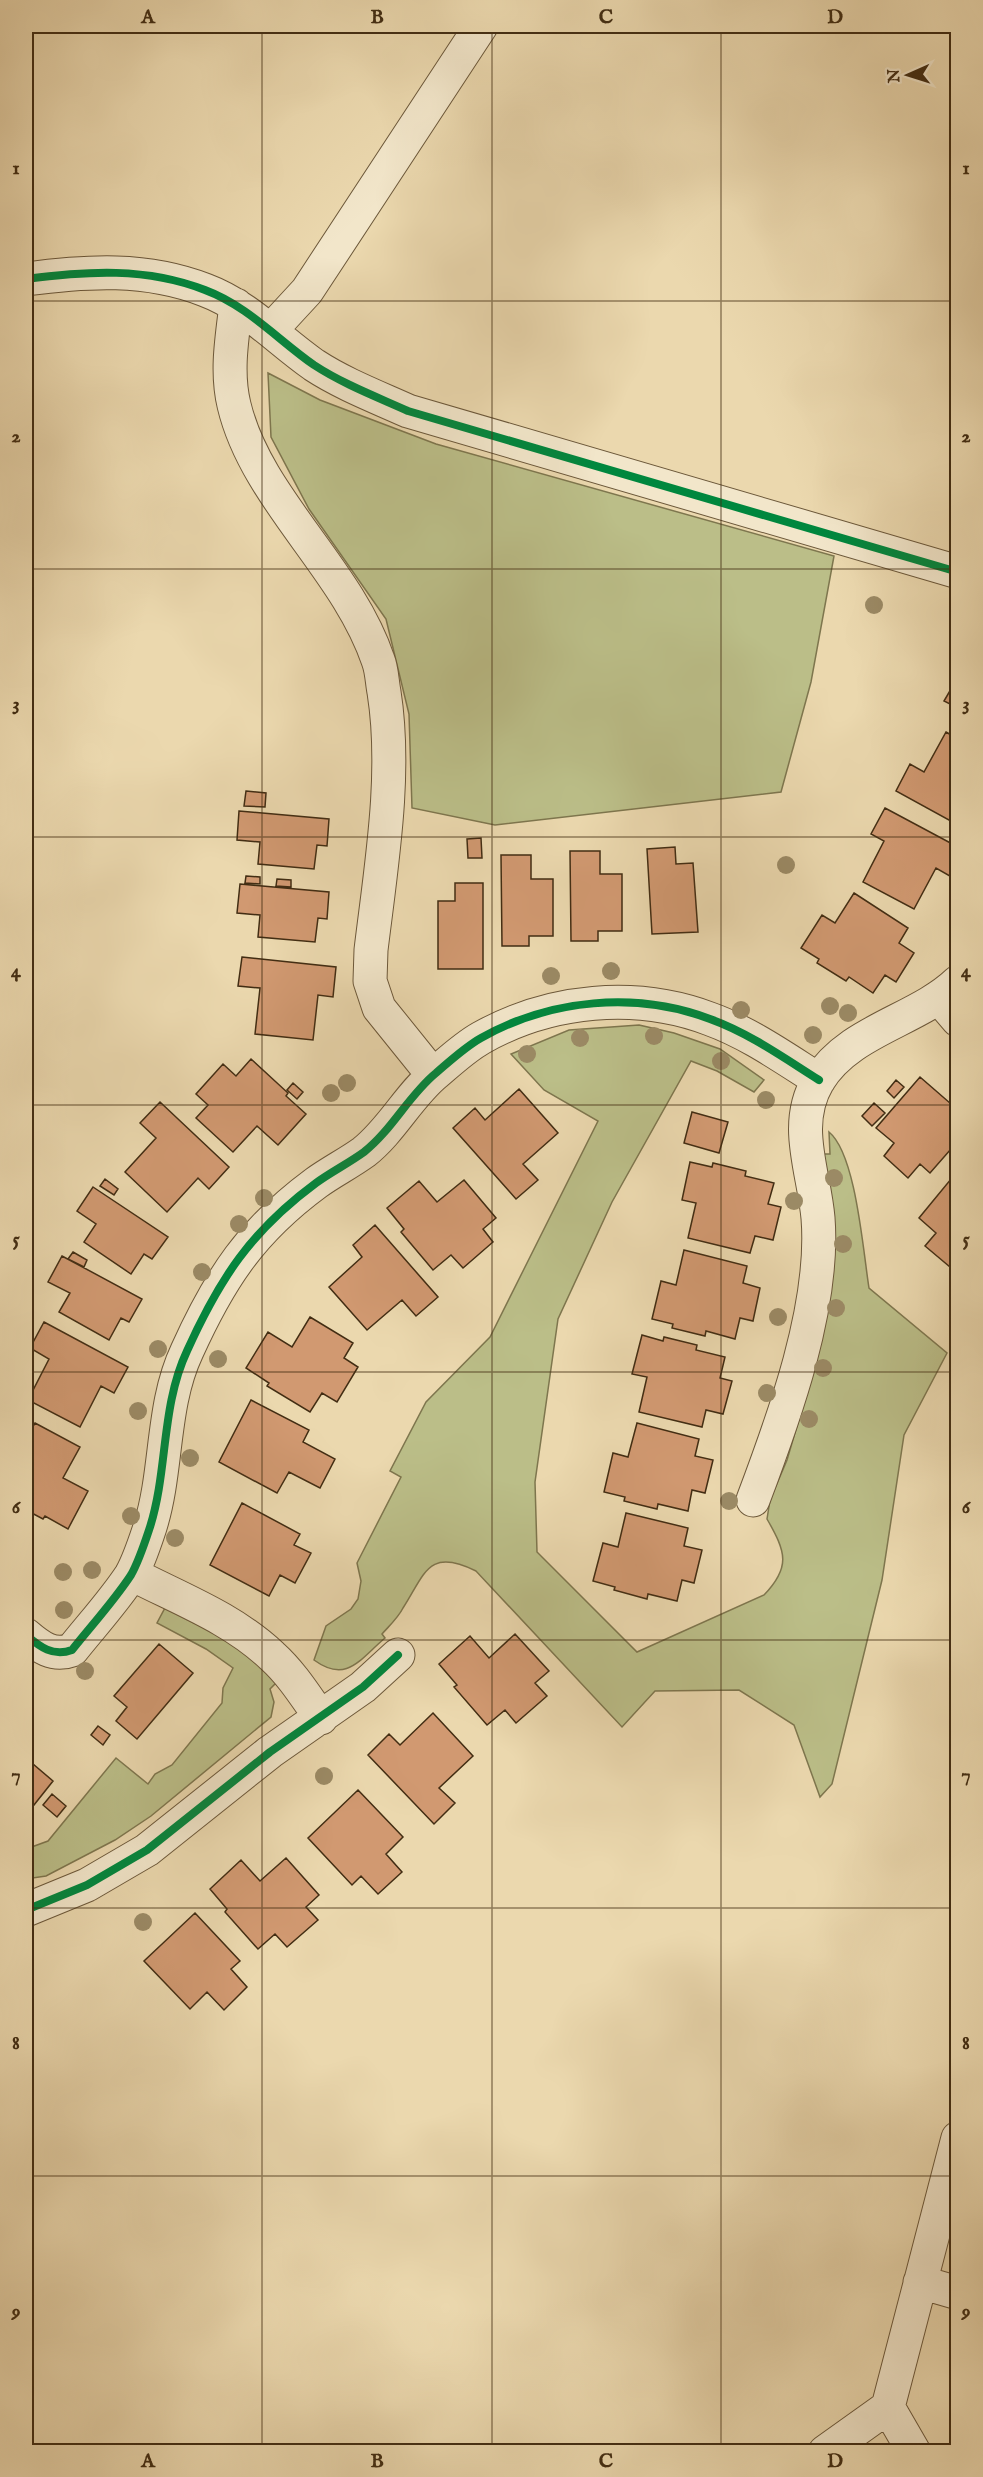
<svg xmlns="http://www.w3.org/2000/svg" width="983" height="2477" viewBox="0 0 983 2477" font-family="'IM FELL English',serif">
<rect width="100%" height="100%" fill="#ebd8ae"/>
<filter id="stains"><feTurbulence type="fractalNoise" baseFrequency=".00333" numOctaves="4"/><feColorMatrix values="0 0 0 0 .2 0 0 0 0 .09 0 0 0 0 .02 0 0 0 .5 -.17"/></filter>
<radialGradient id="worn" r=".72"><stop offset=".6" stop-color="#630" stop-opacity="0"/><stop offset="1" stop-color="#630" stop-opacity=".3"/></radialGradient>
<path fill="#bbbe88" stroke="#7e764e" stroke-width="1.5" d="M268,373L320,400L436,444L834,556L811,682L781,792L495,825L412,808L409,714L386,619L309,509L271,437Z
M639,1025L674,1033L720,1049L764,1080L754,1092L717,1071L691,1061L612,1202L558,1319L535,1482L537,1552L637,1652L764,1595C791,1567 786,1552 767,1519L770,1500L787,1460L807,1392L819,1154H830L829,1132C856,1154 863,1251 869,1288L947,1353L904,1435L882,1580L832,1784L820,1797L794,1725L739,1690L655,1691L622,1727L476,1571C428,1547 425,1574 403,1608C398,1618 389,1626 382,1634L385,1638C360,1659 347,1684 314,1660L326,1626L351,1609L358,1599L361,1581L357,1563L401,1477L390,1471L426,1402L490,1337L598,1121L544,1090L511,1054L569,1030Z
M166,1606C206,1624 247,1650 276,1683L270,1689L274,1702L271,1717L151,1816L115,1840L46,1876L26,1879V1849L48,1841L116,1758L148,1784L155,1774L172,1765L222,1703L223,1688L233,1668L206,1649L157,1623Z"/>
<path fill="#d19971" stroke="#422d13" stroke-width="1.5" d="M958,677V708L944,701Z
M946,732L958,739V825L896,791L910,764L924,772Z
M246,791L266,793L265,807L244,806Z
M885,808L958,847V874L955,879L936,868L914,909L863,882L884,841L871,834Z
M239,811L329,819L327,846L317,845L314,869L258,864L260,842L237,840Z
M481,838L482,858H468L467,839Z
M675,847L676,864L693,863L698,932L652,934L647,849Z
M570,851H600V874H622V931H598V941H571Z
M501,855H531V879H553V936H529V946H502Z
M246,876L260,877V884L245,883Z
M277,879L291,880V887L276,886Z
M455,883H483V969H438V901H455Z
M240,884L329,892L327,919L318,918L315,942L258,937L260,915L237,913Z
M854,893L908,928L899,943L914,953L896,982L885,975L873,993L849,977L846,981L817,963L819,959L801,948L822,915L835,923Z
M242,957L336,967L333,997L318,995L313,1040L255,1034L260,988L238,986Z
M251,1059L288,1093L286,1096L306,1114L278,1145L257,1126L233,1152L196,1118L208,1105L196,1094L223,1064L236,1076Z
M920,1077L958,1110V1141L930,1173L920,1164L908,1178L884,1156L894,1143L876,1128Z
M896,1080L904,1087L894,1098L887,1091Z
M293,1083L303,1092L297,1099L287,1090Z
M519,1089L558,1133L523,1164L538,1180L516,1199L453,1128L475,1108L485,1120Z
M160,1102L229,1167L209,1189L198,1178L167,1212L125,1172L156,1138L140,1123Z
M874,1103L885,1113L872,1126L862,1116Z
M692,1112L728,1122L719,1153L684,1143Z
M690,1162L712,1167L713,1163L746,1171L745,1176L774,1183L768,1204L781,1207L773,1240L755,1236L750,1253L688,1238L696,1203L682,1200Z
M958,1178V1270L956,1272L925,1246L936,1233L919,1218L951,1179L954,1182Z
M105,1179L118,1189L114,1195L100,1186Z
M464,1180L496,1218L483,1229L493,1242L463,1268L451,1255L433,1270L401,1232L404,1229L387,1208L419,1181L437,1202Z
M93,1187L168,1237L152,1259L144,1254L131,1274L84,1242L96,1224L77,1211Z
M375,1225L438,1297L416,1316L402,1300L367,1330L329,1287L362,1257L353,1245Z
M684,1250L747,1266L743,1283L760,1288L753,1321L740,1318L735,1339L706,1331L705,1336L672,1328L673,1324L652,1319L661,1281L676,1285Z
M73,1252L87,1260L84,1267L68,1259Z
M62,1256L142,1299L129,1322L121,1318L109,1340L59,1312L70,1293L48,1282Z
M310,1317L353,1343L344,1358L358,1367L337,1402L322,1393L310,1412L267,1386L269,1383L246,1368L268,1332L292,1347Z
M44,1322L128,1367L114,1393L101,1386L80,1427L28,1400L49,1359L30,1348Z
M642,1335L663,1341L664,1337L697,1345L696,1350L725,1357L720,1378L732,1381L723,1414L706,1410L702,1427L639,1412L647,1377L632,1374Z
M251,1400L309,1430L303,1442L335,1459L320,1488L289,1472L277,1493L219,1462Z
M26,1411L33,1415L26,1430Z
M35,1423L80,1447L63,1478L88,1491L68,1529L45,1516L43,1519L26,1510V1438Z
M637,1423L699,1439L695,1456L713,1460L705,1493L692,1490L688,1511L658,1504L657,1509L624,1501L625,1497L604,1492L613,1453L628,1457Z
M242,1503L300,1534L294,1545L311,1553L295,1583L280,1575L269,1596L210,1565Z
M626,1513L688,1528L684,1546L702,1550L694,1583L682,1580L677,1601L648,1594L647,1599L614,1590L615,1587L593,1581L603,1543L618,1547Z
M515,1634L549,1671L535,1683L547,1696L516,1723L505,1710L487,1725L454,1687L457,1685L439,1664L470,1636L489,1658Z
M159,1644L193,1673L137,1739L116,1721L127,1707L114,1696Z
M433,1713L473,1756L439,1788L455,1803L434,1824L368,1755L389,1734L400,1745Z
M98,1726L110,1735L103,1745L91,1735Z
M26,1758L53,1781L26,1815Z
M358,1790L403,1837L386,1854L402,1872L378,1894L361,1876L352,1885L308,1838Z
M52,1794L66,1806L57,1817L43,1805Z
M286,1858L319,1895L306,1907L318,1920L287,1947L275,1934L258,1949L225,1912L227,1909L210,1889L241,1860L260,1881Z
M195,1913L240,1961L231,1969L247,1987L224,2010L207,1992L190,2009L144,1961Z"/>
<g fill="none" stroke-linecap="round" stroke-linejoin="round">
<g stroke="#6c583a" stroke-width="35">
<path id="minor" d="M26,279C87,271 146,267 205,290C248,306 278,340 314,365C343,384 377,397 408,411L958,572
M236,305C232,338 226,372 234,405C256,498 347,568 378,660C382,670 382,682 384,692C397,774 381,867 371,950L370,981L379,1008L433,1075
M271,330L307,291L481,26
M940,999L958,1020
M753,1500C784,1418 825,1306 818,1218C814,1171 792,1125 818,1081C849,1030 917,1021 958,982
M132,1574C180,1599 232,1618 272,1656C292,1674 306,1697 321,1718
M26,1635C40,1647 53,1657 72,1650C91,1626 114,1601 131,1575C139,1561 145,1542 150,1527C168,1470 161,1406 187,1351C220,1278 251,1231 316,1183C331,1172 349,1163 364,1152C392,1130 409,1095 436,1073C450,1061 465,1047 481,1038C550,999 636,991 710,1019C749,1033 784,1058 819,1080
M26,1910L87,1885L147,1850L270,1752L363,1687L398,1655
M920,2282L958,2293
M825,2452L888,2407
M914,2452L888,2407L958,2138"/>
</g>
<use href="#minor" stroke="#f2e6ca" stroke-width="33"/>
<g stroke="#f2e6ca" stroke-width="11">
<path id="cycleway" d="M26,279C87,271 146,267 205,290C248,306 278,340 314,365C343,384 377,397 408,411L958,572
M26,1635C40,1647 53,1657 72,1650C91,1626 114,1601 131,1575C139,1561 145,1542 150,1527C168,1470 161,1406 187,1351C220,1278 251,1231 316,1183C331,1172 349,1163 364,1152C392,1130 409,1095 436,1073C450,1061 465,1047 481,1038C550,999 636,991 710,1019C749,1033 784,1058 819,1080
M26,1910L87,1885L147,1850L270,1752L363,1687L398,1655"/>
</g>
<use href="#cycleway" stroke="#00873e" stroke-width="8"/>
</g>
<g fill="#9b8a65">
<circle cx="874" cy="605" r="9"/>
<circle cx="786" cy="865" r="9"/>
<circle cx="611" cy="971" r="9"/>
<circle cx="551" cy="976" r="9"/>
<circle cx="830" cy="1006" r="9"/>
<circle cx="741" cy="1010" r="9"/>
<circle cx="848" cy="1013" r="9"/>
<circle cx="813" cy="1035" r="9"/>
<circle cx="654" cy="1036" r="9"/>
<circle cx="580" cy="1038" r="9"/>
<circle cx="527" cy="1054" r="9"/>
<circle cx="721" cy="1061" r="9"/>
<circle cx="347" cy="1083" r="9"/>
<circle cx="331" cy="1093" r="9"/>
<circle cx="766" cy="1100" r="9"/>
<circle cx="834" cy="1178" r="9"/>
<circle cx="264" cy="1198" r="9"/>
<circle cx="794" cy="1201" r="9"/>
<circle cx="239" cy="1224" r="9"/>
<circle cx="843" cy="1244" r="9"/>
<circle cx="202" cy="1272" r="9"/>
<circle cx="836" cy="1308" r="9"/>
<circle cx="778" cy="1317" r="9"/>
<circle cx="158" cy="1349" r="9"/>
<circle cx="218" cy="1359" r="9"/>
<circle cx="823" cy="1368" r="9"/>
<circle cx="767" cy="1393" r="9"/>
<circle cx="138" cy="1411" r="9"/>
<circle cx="809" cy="1419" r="9"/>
<circle cx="190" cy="1458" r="9"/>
<circle cx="729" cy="1501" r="9"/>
<circle cx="131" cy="1516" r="9"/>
<circle cx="175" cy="1538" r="9"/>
<circle cx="92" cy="1570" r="9"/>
<circle cx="63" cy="1572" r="9"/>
<circle cx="64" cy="1610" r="9"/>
<circle cx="85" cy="1671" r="9"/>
<circle cx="324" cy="1776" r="9"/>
<circle cx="143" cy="1922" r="9"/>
</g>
<path fill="none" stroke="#422d13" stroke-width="1.5" stroke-opacity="0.55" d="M262,26V2452M492,26V2452M721,26V2452M26,301H958M26,569H958M26,837H958M26,1105H958M26,1372H958M26,1640H958M26,1908H958M26,2176H958"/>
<rect width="983" height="2477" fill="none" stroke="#ebd8ae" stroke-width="66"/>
<g transform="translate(908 75) rotate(267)" stroke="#f2e6ca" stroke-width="4.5" paint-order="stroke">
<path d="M0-4.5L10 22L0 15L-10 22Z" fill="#422d13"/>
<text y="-9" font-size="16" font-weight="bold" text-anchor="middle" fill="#422d13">N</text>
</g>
<rect x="33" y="33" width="917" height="2411" fill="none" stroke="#422d13" stroke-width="2"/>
<g font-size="20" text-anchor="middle" font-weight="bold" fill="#422d13">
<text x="148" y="23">A</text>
<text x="377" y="23">B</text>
<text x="606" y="23">C</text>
<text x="835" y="23">D</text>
<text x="16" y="174">1</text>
<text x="966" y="174">1</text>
<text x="16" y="442">2</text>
<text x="966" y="442">2</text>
<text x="16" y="710">3</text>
<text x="966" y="710">3</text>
<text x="16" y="977">4</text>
<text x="966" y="977">4</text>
<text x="16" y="1245">5</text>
<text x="966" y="1245">5</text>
<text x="16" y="1513">6</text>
<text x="966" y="1513">6</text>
<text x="16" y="1781">7</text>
<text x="966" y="1781">7</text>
<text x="16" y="2049">8</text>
<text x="966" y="2049">8</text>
<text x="16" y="2317">9</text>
<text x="966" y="2317">9</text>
<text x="148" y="2467">A</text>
<text x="377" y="2467">B</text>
<text x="606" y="2467">C</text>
<text x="835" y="2467">D</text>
</g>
<rect width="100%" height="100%" filter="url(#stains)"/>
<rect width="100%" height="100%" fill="url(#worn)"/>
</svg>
